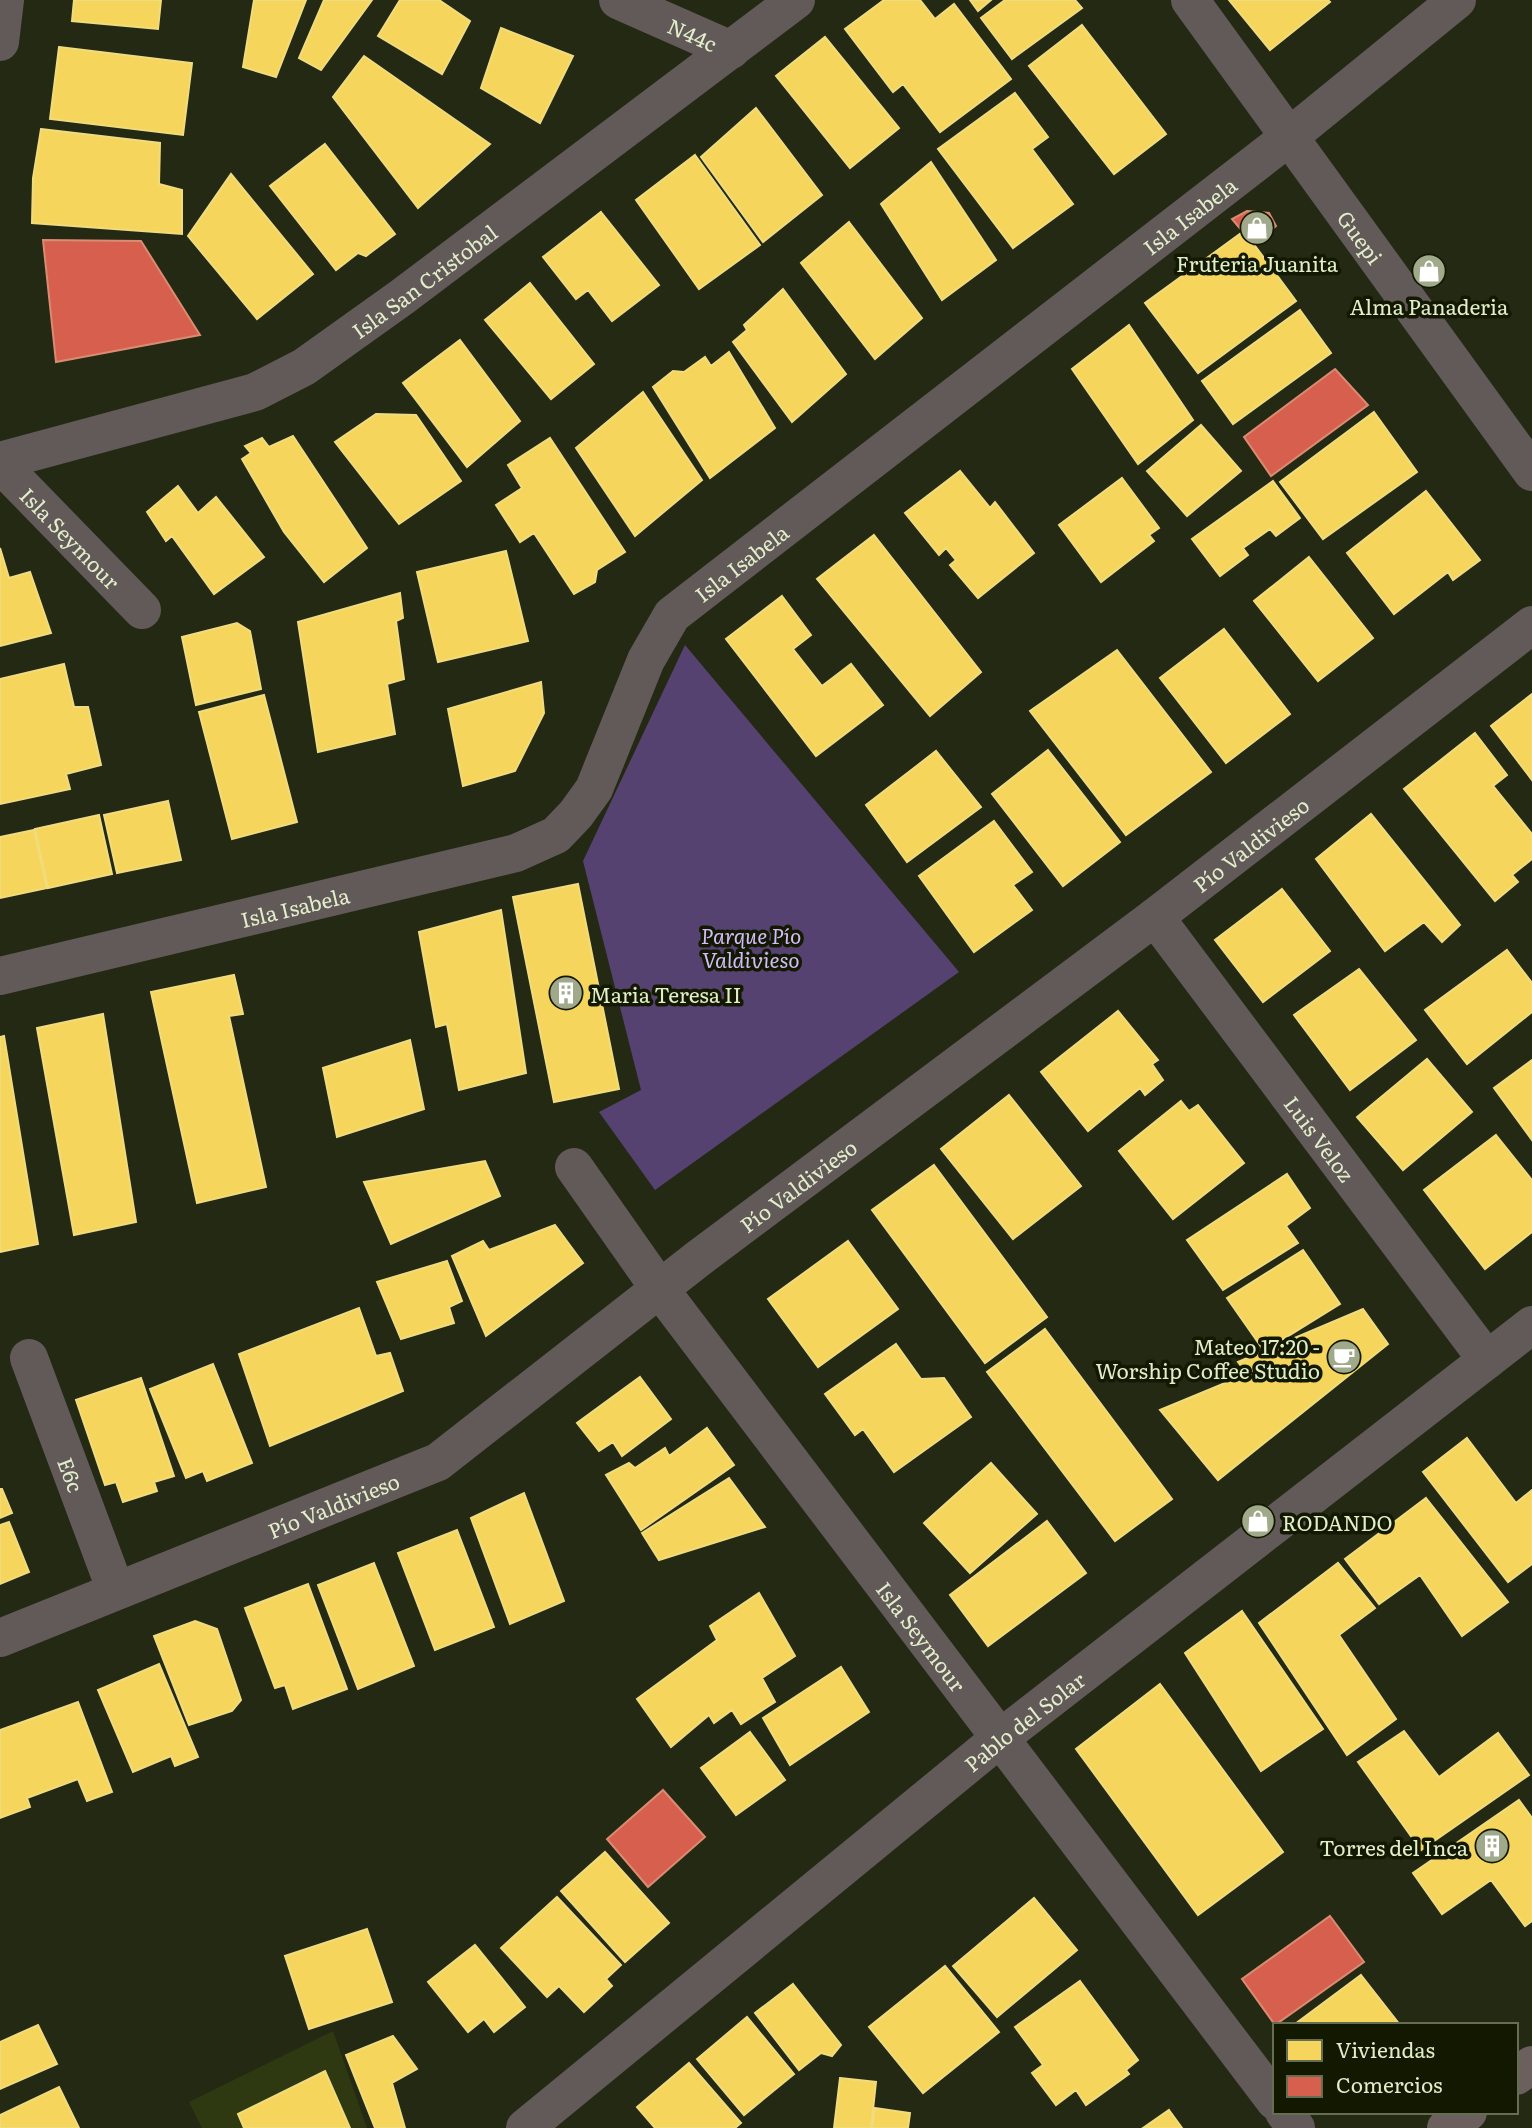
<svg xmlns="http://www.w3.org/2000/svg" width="1532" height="2128" viewBox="0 0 1532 2128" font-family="Literata,serif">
<rect width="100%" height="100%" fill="#242914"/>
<path fill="#2f3911" d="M333,2031L367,2128H202L189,2102Z"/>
<path fill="#564271" d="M685,645L959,972L655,1190L599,1112L641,1090L583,861Z"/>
<path fill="#f6d55c" stroke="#f0dc7d" stroke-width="2" d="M74,0H161L158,29L72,21Z
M254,0H306L276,77L243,67Z
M324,0H372L321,70L299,58Z
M400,0H439L470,21L442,74L378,36Z
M884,0H920L935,19L954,4L1011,79L940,132L903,84L893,92L845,29Z
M970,0H991L978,11Z
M1005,0H1075L1082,8L1012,59L981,18Z
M1229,0H1328L1330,2L1270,50Z
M1082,25L1166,134L1114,174L1029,66Z
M501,28L573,56L540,123L481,88Z
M825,37L899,128L850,168L776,76Z
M59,47L192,63L183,135L50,119Z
M364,56L490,144L418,208L333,97Z
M1015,93L1048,137L1032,149L1073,204L1013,248L938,149Z
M756,108L822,195L763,242L701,157Z
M41,129L160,143L159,184L182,190V234L32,223L33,178Z
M325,144L395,234L366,256L358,253L336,270L270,186Z
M695,155L760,245L699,289L636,200Z
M931,162L996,260L942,300L881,204Z
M231,174L313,274L257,319L188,236Z
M601,212L659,285L612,321L588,290L576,299L543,257Z
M849,222L922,318L875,359L801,263Z
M1244,231L1296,301L1198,373L1145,303Z
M530,283L594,364L551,399L485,320Z
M783,289L846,374L792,422L733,342L747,330L744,325Z
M1300,310L1331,353L1233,424L1202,381Z
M1129,325L1193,420L1138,464L1072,369Z
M460,340L520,421L467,467L403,383Z
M729,352L775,428L710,478L653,387L673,371L684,372L705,357L711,366Z
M643,392L702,480L635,536L576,448Z
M1374,412L1417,472L1323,539L1280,482Z
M376,414L416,415L461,481L399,524L335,442Z
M1201,425L1241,471L1187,516L1147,471Z
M293,436L367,548L324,582L284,532L242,459L251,453L245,446L262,438L269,447Z
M550,438L625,552L597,570L595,582L574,594L534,533L520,542L496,505L522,488L508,465Z
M960,471L990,508L995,502L1034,553L978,598L950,565L956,560L946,548L939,555L905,513Z
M1122,478L1159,528L1149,535L1154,541L1101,582L1059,525Z
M1273,481L1300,518L1276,536L1270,529L1243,548L1248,555L1220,576L1192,539Z
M178,486L198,513L216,497L264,557L214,594L172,536L166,541L147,512Z
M1426,491L1480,560L1453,580L1448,572L1394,614L1347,553Z
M874,535L981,672L930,716L817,579Z
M0,548L9,578L30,572L51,633L0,646Z
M506,551L528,641L438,662L417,572Z
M1309,557L1373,638L1318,681L1254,601Z
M400,593L403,618L396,621L404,679L387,684L395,734L318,752L298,622Z
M782,596L811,635L793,649L822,686L851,664L883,705L816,756L726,639Z
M237,623L250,631L261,689L196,705L182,637Z
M1224,629L1290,714L1226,763L1160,678Z
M1117,650L1211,772L1126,835L1030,711Z
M64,664L74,707H88L101,765L66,774L70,789L0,804V679Z
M541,682L544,713L515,771L463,786L448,709Z
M1532,694V780L1491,726Z
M264,695L297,822L232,839L199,712Z
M1475,733L1507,775L1493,786L1532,834V859L1512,875L1518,882L1495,901L1404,789Z
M1048,750L1120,842L1063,886L992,794Z
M936,751L981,807L907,862L866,805Z
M168,801L181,860L117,873L104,815Z
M1371,814L1460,925L1442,942L1424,922L1385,951L1316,859Z
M99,815L112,874L48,888L35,829Z
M994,821L1032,872L1013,885L1032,910L974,952L919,876Z
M34,830L47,888L0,898V837Z
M578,884L619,1089L554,1102L513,897Z
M1282,889L1330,951L1263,1002L1215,940Z
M501,910L526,1073L459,1090L447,1024L436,1027L419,932Z
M1507,950L1532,983V1012L1467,1064L1425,1010Z
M1359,969L1416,1040L1350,1090L1294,1015Z
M234,975L243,1014L229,1016L266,1187L197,1203L151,992Z
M1118,1011L1158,1060L1152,1064L1163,1080L1145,1095L1140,1088L1088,1131L1041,1072Z
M103,1014L136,1222L74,1235L37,1028Z
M4,1036L38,1244L0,1252V1037Z
M410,1040L424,1109L337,1137L323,1068Z
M1427,1059L1472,1112L1403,1170L1357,1117Z
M1532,1060V1140L1494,1088Z
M1009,1095L1081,1186L1013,1239L941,1149Z
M1181,1101L1189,1111L1198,1105L1244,1163L1173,1219L1119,1151Z
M1496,1135L1532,1180V1232L1485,1269L1424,1190Z
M485,1161L500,1196L391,1244L364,1182Z
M934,1165L1047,1317L985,1363L872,1210Z
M1287,1174L1310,1208L1286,1226L1298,1243L1223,1290L1187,1240Z
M555,1225L583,1263L486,1336L452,1256L483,1241L489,1250Z
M848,1241L898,1309L818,1367L768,1299Z
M1303,1250L1340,1304L1264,1351L1227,1298Z
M447,1261L462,1301L449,1307L454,1323L401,1339L377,1282Z
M359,1308L376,1356L390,1353L403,1391L270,1446L239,1354Z
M1363,1309L1388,1344L1218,1480L1160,1410L1247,1374L1238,1362Z
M1045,1329L1172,1499L1115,1541L987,1372Z
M896,1344L921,1379L944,1378L971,1417L894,1472L863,1429L855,1435L825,1394Z
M213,1364L252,1463L207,1481L203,1471L186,1478L150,1389Z
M640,1377L671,1419L622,1456L613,1442L599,1451L577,1423Z
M141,1378L174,1476L154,1482L157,1491L123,1502L116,1482L105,1485L76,1400Z
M707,1428L734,1465L641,1530L606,1475L629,1463L635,1468L665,1448L669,1456Z
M1467,1438L1516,1503L1532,1490V1564L1508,1582L1423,1472Z
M991,1463L1037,1514L970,1573L924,1523Z
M729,1478L765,1527L659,1560L642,1533Z
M0,1489H2L12,1513L0,1518Z
M524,1493L564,1601L510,1624L471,1518Z
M1426,1498L1508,1602L1462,1636L1420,1575L1379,1604L1345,1559Z
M1047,1521L1086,1573L988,1646L950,1595Z
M9,1522L29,1572L0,1584V1525Z
M457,1530L494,1627L435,1650L398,1553Z
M374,1563L414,1666L358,1689L318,1585Z
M1338,1563L1375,1608L1339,1635L1396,1719L1347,1755L1259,1623Z
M308,1584L347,1689L293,1709L285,1685L275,1688L245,1608Z
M759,1593L795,1656L762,1678L775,1702L741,1724L732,1710L714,1723L709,1715L671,1747L637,1699L717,1640L710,1626Z
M1242,1611L1323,1729L1261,1771L1185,1653Z
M195,1621L217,1629L241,1700L232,1711L189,1725L154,1636Z
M159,1664L198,1757L175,1766L171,1756L133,1772L98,1690Z
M841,1667L869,1712L790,1765L763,1718Z
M1160,1684L1283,1852L1198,1915L1076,1749Z
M78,1702L112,1792L87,1801L78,1779L27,1798L30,1807L0,1818V1730Z
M1404,1731L1439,1777L1498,1733L1529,1775L1421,1850L1358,1762Z
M750,1732L785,1780L736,1815L701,1768Z
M1519,1800L1532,1818V1921L1525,1926L1491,1880L1442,1914L1413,1873Z
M605,1852L669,1923L625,1962L561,1891Z
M557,1897L621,1965L606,1979L612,1986L584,2012L559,1986L547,1997L501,1948Z
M1034,1898L1077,1950L997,2017L953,1966Z
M367,1929L392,2002L309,2029L285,1956Z
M475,1945L525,2007L494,2032L484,2019L468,2032L428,1982Z
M945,1966L999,2032L923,2093L869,2027Z
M1361,1975L1400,2025L1295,2024Z
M1080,1981L1138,2060L1126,2070L1129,2074L1086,2105L1076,2090L1056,2105L1032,2073L1043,2065L1015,2027Z
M793,1984L841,2045L832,2056L821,2053L799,2070L755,2013Z
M747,2017L794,2074L744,2115L697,2059Z
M38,2025L57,2064L0,2089V2042Z
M393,2036L417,2069L392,2083L405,2128H375L346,2055Z
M689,2063L741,2123L735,2128H655L637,2107Z
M325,2071L350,2128H244L238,2114Z
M840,2078L876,2082L871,2128H834Z
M59,2087L79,2128H0V2115Z
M875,2108L910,2113L908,2128H872Z
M1169,2110L1182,2128H1143Z"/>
<path fill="#d6604d" stroke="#da8b72" stroke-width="2" d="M1247,211L1269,213L1276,226L1254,245L1232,219Z
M43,240L141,241L200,335L56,362Z
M1335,369L1368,405L1271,476L1244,437Z
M663,1790L705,1837L648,1887L607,1839Z
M1330,1916L1364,1962L1275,2025L1242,1979Z"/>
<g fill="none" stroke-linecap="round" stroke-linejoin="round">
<g stroke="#625959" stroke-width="38">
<path id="s1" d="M618,0L731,50"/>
<path id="s2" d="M1190,0L1532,472"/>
<path d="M0,42L5,0"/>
<path id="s3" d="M0,461L255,392L304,367L402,297L796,0"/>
<path id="s4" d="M0,464L142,610"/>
<path id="s5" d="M1155,917L1487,1360"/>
<path id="s6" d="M0,976L516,853L556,835L576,814L594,789L646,660L672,615L1289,137L1457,0"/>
<path id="s7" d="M574,1167L659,1288L1275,2101"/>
<path id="s8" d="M29,1358L116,1591"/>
<path id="s9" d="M0,1638L438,1462L699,1258L1155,917L1532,625"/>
<path d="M1284,2112L1296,2128"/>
<path id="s10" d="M525,2128L999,1739L1532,1325"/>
</g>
<path stroke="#6b605d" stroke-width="38" d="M1516,2076L1532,2065
M1446,2128L1468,2112"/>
</g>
<defs>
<g id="shop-disc" transform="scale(1.75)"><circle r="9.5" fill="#a0a98a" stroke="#121900"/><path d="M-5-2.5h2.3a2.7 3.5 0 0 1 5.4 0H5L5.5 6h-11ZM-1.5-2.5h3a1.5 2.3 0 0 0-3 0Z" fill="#fff"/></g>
<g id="building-disc" transform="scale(1.75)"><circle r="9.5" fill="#a0a98a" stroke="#121900"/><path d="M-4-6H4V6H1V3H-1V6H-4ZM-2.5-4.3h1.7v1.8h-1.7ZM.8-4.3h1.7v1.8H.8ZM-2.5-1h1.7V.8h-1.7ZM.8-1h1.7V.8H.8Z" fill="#fff"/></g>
<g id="cafe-disc" transform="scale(1.75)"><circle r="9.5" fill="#a0a98a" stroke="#121900"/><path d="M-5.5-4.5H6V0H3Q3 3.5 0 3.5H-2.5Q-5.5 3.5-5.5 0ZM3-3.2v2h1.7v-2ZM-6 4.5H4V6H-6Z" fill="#fff"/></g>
</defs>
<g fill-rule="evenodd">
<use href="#shop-disc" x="1257" y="228"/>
<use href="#shop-disc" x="1429" y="271"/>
<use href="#building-disc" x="566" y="993"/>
<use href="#cafe-disc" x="1344" y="1357"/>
<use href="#shop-disc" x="1258" y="1521"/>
<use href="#building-disc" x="1492" y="1846"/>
</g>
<g text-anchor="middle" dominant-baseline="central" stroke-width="7" stroke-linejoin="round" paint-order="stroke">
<g font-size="21" fill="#e2eec9" stroke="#121900">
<text stroke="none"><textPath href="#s1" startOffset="82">N44c</textPath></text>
<text stroke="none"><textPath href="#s6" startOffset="1479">Isla Isabela</textPath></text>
<text stroke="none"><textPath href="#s2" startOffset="292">Guepi</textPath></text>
<text stroke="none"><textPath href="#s3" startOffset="467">Isla San Cristobal</textPath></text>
<text stroke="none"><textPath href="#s4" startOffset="102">Isla Seymour</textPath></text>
<text stroke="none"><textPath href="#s6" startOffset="912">Isla Isabela</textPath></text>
<text stroke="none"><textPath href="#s9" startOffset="1493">Pío Valdivieso</textPath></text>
<text stroke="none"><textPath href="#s6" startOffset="303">Isla Isabela</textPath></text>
<text stroke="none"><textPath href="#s5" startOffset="276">Luis Veloz</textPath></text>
<text stroke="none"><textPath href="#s9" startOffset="926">Pío Valdivieso</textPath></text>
<text stroke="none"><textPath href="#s8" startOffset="124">E6c</textPath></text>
<text stroke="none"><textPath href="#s9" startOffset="359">Pío Valdivieso</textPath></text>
<text stroke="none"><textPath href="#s7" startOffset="584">Isla Seymour</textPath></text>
<text stroke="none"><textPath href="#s10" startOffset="644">Pablo del Solar</textPath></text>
</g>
<g font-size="21" fill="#e2eec9" stroke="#121900">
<text x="1257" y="262">Fruteria Juanita</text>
<text x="1429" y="305">Alma Panaderia</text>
<text x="590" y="993" text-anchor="start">Maria Teresa II</text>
<text x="1320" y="1345" text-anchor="end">Mateo 17:20 -<tspan x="1320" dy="24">Worship Coffee Studio</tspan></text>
<text x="1282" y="1521" text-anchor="start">RODANDO</text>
<text x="1468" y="1846" text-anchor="end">Torres del Inca</text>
</g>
<g font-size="21" font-style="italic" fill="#d2bcf7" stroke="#121900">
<text x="751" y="934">Parque Pío<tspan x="751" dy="24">Valdivieso</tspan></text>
</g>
</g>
<rect x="1273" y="2023" width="245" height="91" fill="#121900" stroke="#656e50" stroke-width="2"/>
<rect x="1287" y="2040" width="35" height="21" fill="#f6d55c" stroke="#656e50" stroke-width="2"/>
<text x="1336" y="2058" font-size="21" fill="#e2eec9">Viviendas</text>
<rect x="1287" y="2076" width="35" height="21" fill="#d6604d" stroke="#656e50" stroke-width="2"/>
<text x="1336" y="2093" font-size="21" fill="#e2eec9">Comercios</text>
</svg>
